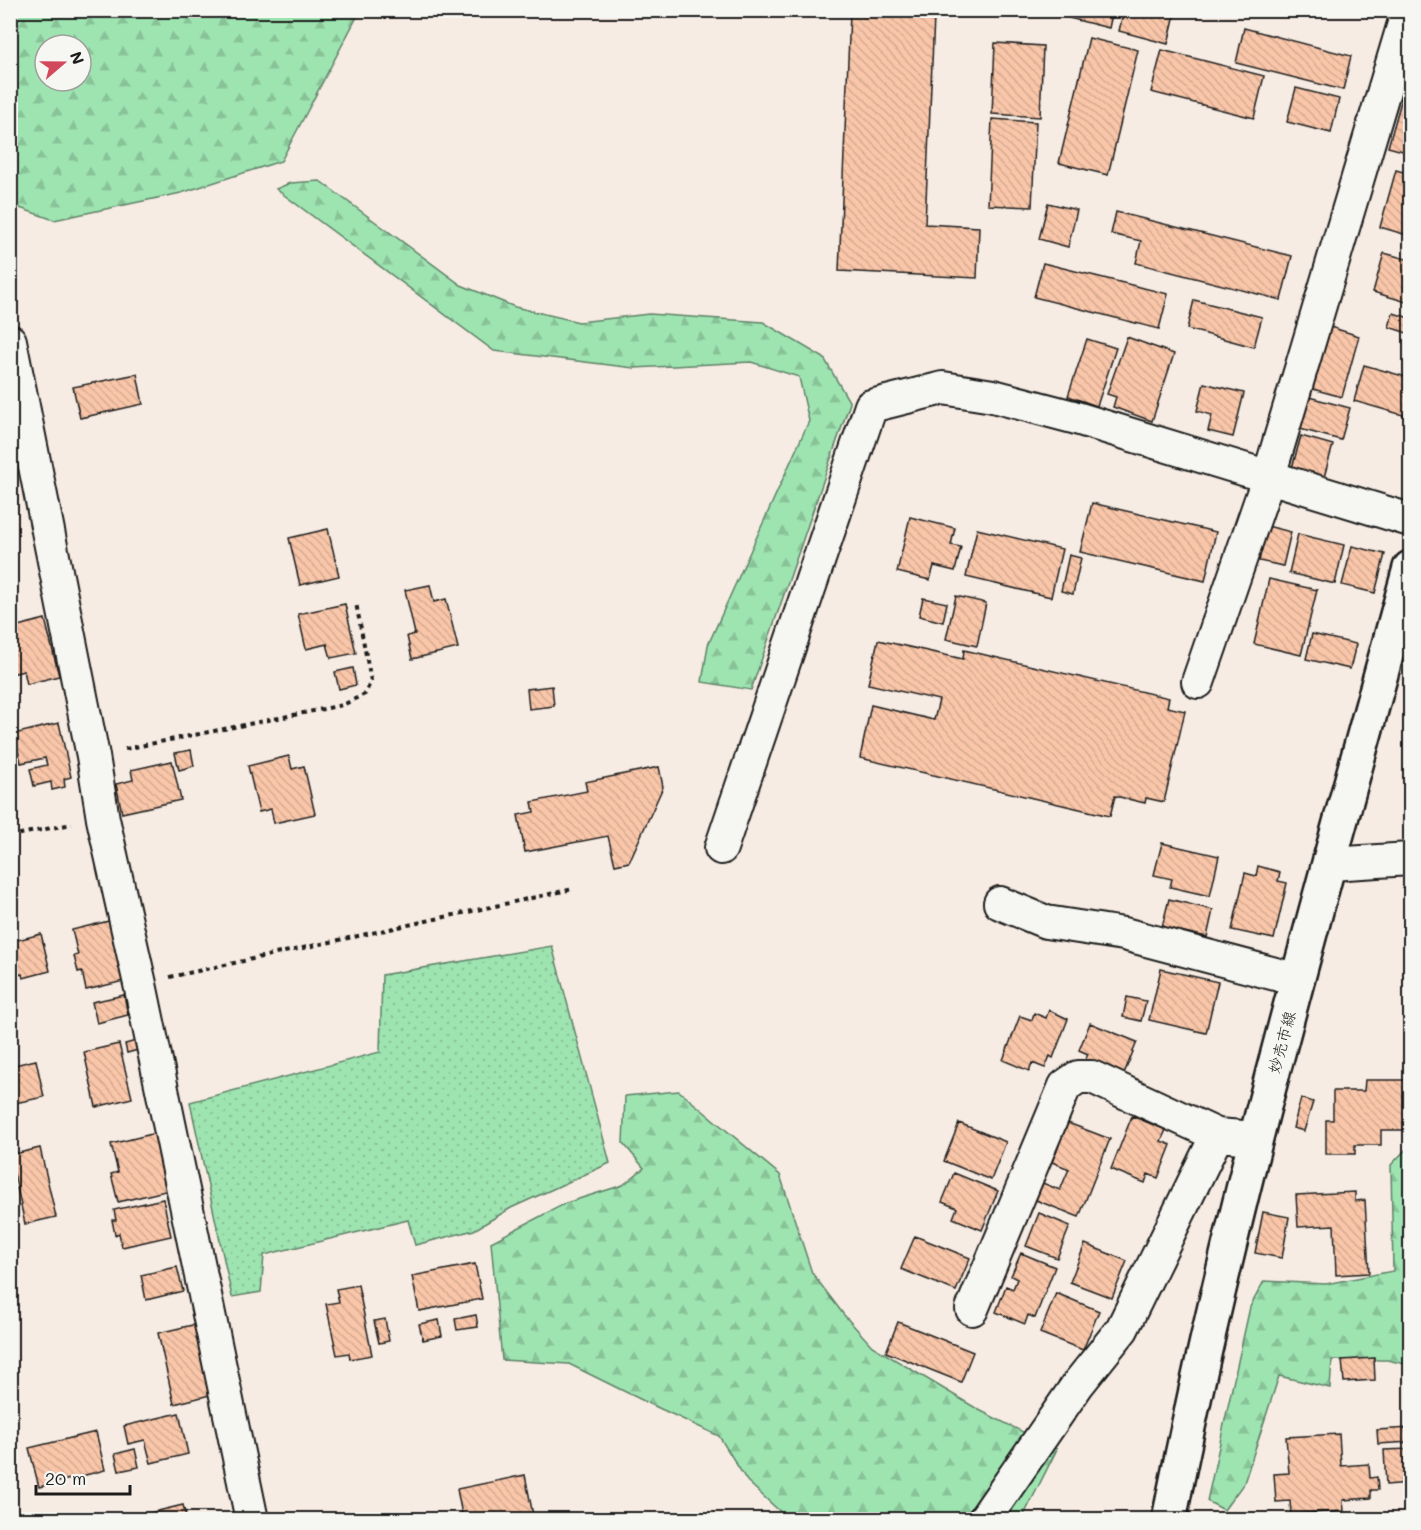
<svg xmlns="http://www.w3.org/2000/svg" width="1421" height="1530" viewBox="0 0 1421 1530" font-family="Mali,'Klee One',sans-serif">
<defs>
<pattern id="grass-dots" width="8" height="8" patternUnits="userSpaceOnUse" patternTransform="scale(1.5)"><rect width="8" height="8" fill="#9ee4b1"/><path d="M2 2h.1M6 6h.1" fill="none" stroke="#88c398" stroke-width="1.8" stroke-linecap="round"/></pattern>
<pattern id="forest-firs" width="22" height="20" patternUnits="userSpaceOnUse" patternTransform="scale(1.5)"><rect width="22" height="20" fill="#9ee4b1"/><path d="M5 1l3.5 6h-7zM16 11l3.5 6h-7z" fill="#88c398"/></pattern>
<pattern id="building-back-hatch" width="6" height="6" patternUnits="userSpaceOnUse" patternTransform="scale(1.5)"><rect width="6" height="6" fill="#f9c6a9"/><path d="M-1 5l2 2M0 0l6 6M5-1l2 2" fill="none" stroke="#d5aa91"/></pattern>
</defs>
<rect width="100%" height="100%" fill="#f7ece3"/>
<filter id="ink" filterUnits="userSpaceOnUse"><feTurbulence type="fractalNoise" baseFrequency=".0167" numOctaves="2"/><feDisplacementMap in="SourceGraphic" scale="12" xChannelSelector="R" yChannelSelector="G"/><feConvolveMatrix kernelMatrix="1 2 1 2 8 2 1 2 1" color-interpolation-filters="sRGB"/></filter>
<g filter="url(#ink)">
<path fill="url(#grass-dots)" stroke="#5d8066" stroke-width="1.5" d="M552,946L610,1163L511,1208L474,1230L415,1245L408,1220L264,1255L261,1292L232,1297L190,1102L380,1052L382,975Z"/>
<path fill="url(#forest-firs)" stroke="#5d8066" stroke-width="1.5" fill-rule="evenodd" d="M11,10H360V11L281,161L181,193L54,220L11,205ZM45,45H81V81H45Z
M320,181L461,285L515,307L579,322L649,314L763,322L824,358L850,403L751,690L702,682L708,645L809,421L799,377L751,362L634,368L494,351L276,189L290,183Z
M679,1091L780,1175L812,1273L844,1315L872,1346L979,1410L1057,1449L1022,1519H788L747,1481L719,1436L648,1403L569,1364L502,1360L491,1242L566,1203L623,1185L644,1168L623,1143L625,1096Z
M1410,1145V1364L1409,1365L1387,1360H1332L1330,1388L1279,1376L1244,1483L1224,1510L1207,1501L1250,1307L1264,1281L1326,1284L1393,1271L1391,1165Z"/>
<path fill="url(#building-back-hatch)" stroke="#1c1c1c" stroke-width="1.5" d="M1058,10H1113L1109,28L1057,15Z
M1124,10H1176L1168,44L1119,31Z
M850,13L934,17L925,224L979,227L977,278L839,271Z
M1244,28L1351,56L1343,90L1236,63Z
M1089,38L1138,50L1108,175L1059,163Z
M995,43L1043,46L1040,117L992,114Z
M1162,50L1264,76L1254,118L1151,92Z
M1296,88L1339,99L1331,133L1287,122Z
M1404,91L1410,93V153L1388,147Z
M992,119L1036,122L1032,207L988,205Z
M1396,170L1410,174V236L1380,227Z
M1048,203L1077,210L1068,247L1039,239Z
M1116,212L1292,256L1281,300L1136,263L1141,241L1111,234Z
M1384,253L1410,260V303L1373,292Z
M1043,263L1168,294L1159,329L1034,297Z
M1194,300L1262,317L1254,347L1187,329Z
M1393,313L1410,318V334L1389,327Z
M1327,326L1359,336L1342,397L1309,388Z
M1127,337L1174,354L1152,421L1113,407L1116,397L1107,394Z
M1087,339L1116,348L1097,406L1068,396Z
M1364,365L1410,378V417L1354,401Z
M137,374L143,404L80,418L73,387Z
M1204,383L1244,393L1233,437L1208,431L1212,415L1197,411Z
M1309,397L1350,408L1341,440L1300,429Z
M1301,436L1333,445L1324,477L1292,468Z
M1092,503L1216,532L1205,581L1080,552Z
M910,517L955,528L951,545L961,547L955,571L934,566L930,580L897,572Z
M1267,526L1291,532L1283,566L1259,561Z
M328,529L339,576L300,585L289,538Z
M977,529L1062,549L1051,597L966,577Z
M1298,534L1344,545L1335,584L1289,573Z
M1352,546L1385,554L1375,593L1342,585Z
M1069,555L1081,558L1073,594L1061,591Z
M1269,579L1317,590L1301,655L1254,644Z
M430,585L434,602L446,599L458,648L412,659L407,636L415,634L405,590Z
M956,596L986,603L977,646L946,639Z
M923,598L947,603L943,622L919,616Z
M345,604L356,653L331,658L327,644L306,649L298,614Z
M45,619L59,676L27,684L24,671L11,674L10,628Z
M1312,634L1356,644L1350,669L1306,659Z
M878,640L963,659L964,650L1169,698L1167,707L1185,711L1164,802L1146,798L1145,803L1115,796L1110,816L860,758L871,705L934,720L939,700L868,684Z
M353,668L356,685L339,689L335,672Z
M552,686L554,706L529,709L527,689Z
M59,723L71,777L64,779L65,787L52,790L51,782L34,786L30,769L47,765L45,758L21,763L14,734Z
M191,750L194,766L179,770L175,753Z
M289,756L292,769L304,766L315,814L274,823L271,809L259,812L248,766Z
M172,761L181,800L122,813L116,784L133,780L131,770Z
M659,767L663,787L629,862L615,865L608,836L525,852L518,815L534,812L532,802L587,791L585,782Z
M1162,843L1219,856L1210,896L1170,887L1172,879L1154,875Z
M1258,866L1280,872L1278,881L1287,883L1274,939L1232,930L1245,873L1256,876Z
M1169,899L1213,910L1207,937L1162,927Z
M109,921L124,981L86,990L82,971L78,972L74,956L78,955L72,930Z
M41,934L50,971L23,978L22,974L10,977V942Z
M1161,969L1218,982L1206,1033L1149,1020Z
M124,995L128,1015L97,1023L92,1002Z
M1127,997L1146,1001L1141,1021L1123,1017Z
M1049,1010L1068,1019L1053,1058L1050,1056L1045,1068L1032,1063L1029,1071L1003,1060L1020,1016L1032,1020L1034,1013L1046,1018Z
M1090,1023L1137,1042L1123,1076L1085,1061L1088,1054L1079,1050Z
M140,1040L142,1049L127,1053L125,1044Z
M119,1044L132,1098L96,1107L84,1052Z
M36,1060L44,1097L10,1104V1066Z
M1365,1080H1410V1130H1381V1145H1355V1154H1326V1120H1333V1091H1364Z
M1301,1098L1313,1102L1304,1131L1293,1128Z
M1132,1116L1166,1130L1161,1141L1171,1145L1158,1178L1148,1174L1145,1183L1111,1169Z
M959,1123L1006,1142L991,1180L944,1161Z
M1068,1123L1110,1139L1079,1217L1028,1197L1035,1180L1060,1190L1069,1169L1052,1162L1059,1145L1051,1142L1056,1129L1064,1132Z
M160,1132L174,1189L118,1202L111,1174L118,1172L111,1144Z
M40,1148L56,1217L25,1224L10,1155Z
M954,1173L998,1191L982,1230L953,1218L957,1208L942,1202Z
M1355,1192V1201L1365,1200L1369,1273L1336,1275L1334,1225L1298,1227L1296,1195Z
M163,1199L171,1236L122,1247L119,1233L115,1235L112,1220H116L114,1210Z
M1263,1212L1289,1217L1282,1258L1255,1253Z
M1039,1213L1070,1226L1057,1258L1026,1246Z
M915,1236L970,1258L956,1291L901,1269Z
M1085,1244L1127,1261L1112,1298L1070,1282Z
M1021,1253L1055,1267L1035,1318L1028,1315L1025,1324L996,1312L1006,1286L1013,1289L1017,1279L1011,1276Z
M475,1264L482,1299L419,1311L412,1276Z
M177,1267L183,1291L146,1300L141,1275Z
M358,1285L372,1355L350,1359L349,1353L337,1355L326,1304L339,1302L336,1289Z
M1056,1293L1099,1311L1083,1350L1040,1333Z
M476,1315L478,1327L457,1330L455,1319Z
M385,1319L389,1341L379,1343L374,1321Z
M439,1320L442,1336L423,1340L419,1324Z
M898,1322L973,1352L961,1382L886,1352Z
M197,1324L214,1394L174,1404L158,1333Z
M1374,1358L1375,1380L1344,1382L1342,1360Z
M179,1413L188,1454L151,1463L145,1440L128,1444L124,1426Z
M1410,1428V1442L1378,1444L1377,1430Z
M96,1432L105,1470L39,1487L29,1448Z
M1339,1434L1341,1466L1369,1464L1370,1478L1377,1477L1378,1490H1371V1498L1343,1500L1344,1511L1291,1514L1290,1501L1276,1502L1274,1474L1289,1473L1286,1437Z
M135,1449L139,1467L119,1471L115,1454Z
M1410,1449V1483L1386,1485L1384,1450Z
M525,1475L534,1520H463L457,1489Z
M183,1505L187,1520H130L129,1518Z"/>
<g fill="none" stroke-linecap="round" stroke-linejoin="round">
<g stroke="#1c1c1c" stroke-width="36">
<path id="street" d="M10,341L93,756L103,819L140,984L252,1520
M1198,682L1269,476L1408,10
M721,848L871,406L943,388L993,396L1073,417L1410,520
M1330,864L1410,859
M1000,903L1046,922L1124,934L1298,980
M972,1309L1065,1086L1078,1077H1092L1217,1135
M984,1520L1078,1384L1122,1329L1217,1135L1255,1138"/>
</g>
<g stroke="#1c1c1c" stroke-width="38">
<path id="secondary" d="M1169,1520C1232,1198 1324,884 1410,568"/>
</g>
<path stroke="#1c1c1c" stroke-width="4" stroke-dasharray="4.5 4.5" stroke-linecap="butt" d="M125,749L343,705L365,694L371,681L356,603
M10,836L72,824
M170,977L573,889"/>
<use href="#street" stroke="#f6f6f2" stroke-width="32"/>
<use href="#secondary" stroke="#f6f6f2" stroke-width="33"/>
</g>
</g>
<g text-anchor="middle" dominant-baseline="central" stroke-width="6" stroke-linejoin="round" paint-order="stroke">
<g font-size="16" fill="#1c1c1c" stroke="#f6f6f2">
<text transform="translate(1281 1042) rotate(-75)">妙売市線</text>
</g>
</g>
<rect width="1421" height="1530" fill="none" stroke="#f6f6f2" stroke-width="36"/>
<rect x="18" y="18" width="1385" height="1494" fill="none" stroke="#1c1c1c" stroke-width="2" filter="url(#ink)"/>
<g transform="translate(63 63) rotate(70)"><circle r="28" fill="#f6f6f2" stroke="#9f9f9c" stroke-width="1.5"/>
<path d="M0-4.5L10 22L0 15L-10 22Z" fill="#d1495b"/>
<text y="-9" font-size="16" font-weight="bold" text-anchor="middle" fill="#1c1c1c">N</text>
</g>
<path d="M36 1485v9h94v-9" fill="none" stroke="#1c1c1c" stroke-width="3"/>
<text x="45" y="1485" font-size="18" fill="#1c1c1c" stroke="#f6f6f2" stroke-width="4.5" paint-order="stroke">20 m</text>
</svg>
